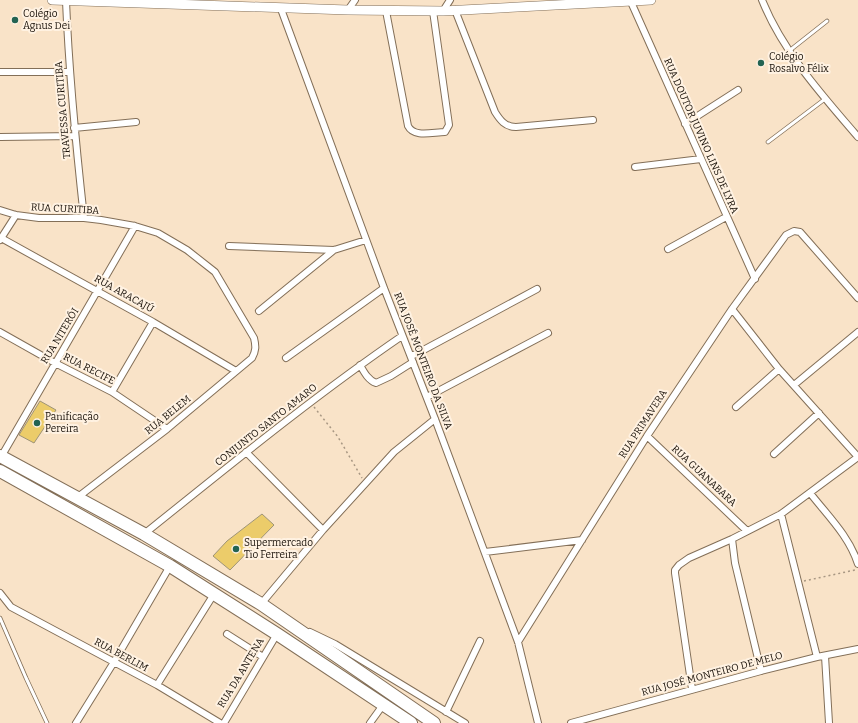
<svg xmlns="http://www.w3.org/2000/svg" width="858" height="723" viewBox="0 0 858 723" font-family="Bitter,serif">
<rect width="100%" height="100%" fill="#f9e3c8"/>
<path fill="#eccc6a" stroke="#9e9477" d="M40,401L56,410L34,443L19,435Z
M262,514L274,525L230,570L213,556L227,541Z"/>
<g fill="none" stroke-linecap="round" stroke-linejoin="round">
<g stroke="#836f58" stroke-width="4.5">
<path id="lane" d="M789,51L827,21
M768,142L825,99
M0,618L26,678L47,723"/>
</g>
<g stroke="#836f58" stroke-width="8">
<path id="street" d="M762,0C783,52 822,95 858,137
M66,1C69,74 76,146 84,218
M631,2L755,279
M281,9L384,288L435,419L518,642L538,723
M348,10L355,0
M455,10L495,112C500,120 505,127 516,127L593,120
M386,11L408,126C414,138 433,132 445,132L449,125L433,11
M443,11L450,0
M0,72H69
M685,124L738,90
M74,128L136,122
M0,137L75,136
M635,167L701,159
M0,210L16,215L39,218H84L101,220L135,226L158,233L187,250L215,272L254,338C256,346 256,351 252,358L167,429L78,497
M1,238L153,322L236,371
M0,240L16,215
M229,246L334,250L366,240
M668,249L726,217
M732,309L779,369L858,457
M259,311L334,250
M0,332L55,363L112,392L167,429
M411,356L416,354L537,289
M286,358L384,288
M360,365C364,372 368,380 376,383L391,376L413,362
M794,385L858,332
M112,392L153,322
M427,397L548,333
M736,407L779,369
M647,436L747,531
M246,452L323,530
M774,454L819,413
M1,457L135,226
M810,493C828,516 849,536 858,564
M781,514L817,657
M144,534C229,466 313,397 402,336
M732,539L735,563L761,671
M485,552L582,540
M0,593L11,607L157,685L220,723
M261,604L323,530L394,452L435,419
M310,632L335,644L465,723
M227,634L263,657
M518,642L647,436L732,309L786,235L794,231L800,232L858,298
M825,656L829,723
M157,685L214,594
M692,689L675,573V570L679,565L689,558L732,539L781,514L858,457
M446,712L480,641
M76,723L114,662L170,566
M224,723L277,634
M370,723L383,705
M571,723L761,671L817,657L858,649"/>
</g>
<g stroke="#836f58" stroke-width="10">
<path id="secondary" d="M52,0L348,10L443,11L651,0"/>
</g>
<g stroke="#836f58" stroke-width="14">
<path id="highway" d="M0,456L144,534L261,604L434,723
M0,471L170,566L277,634L411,723"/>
</g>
<path stroke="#a89783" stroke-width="1.5" stroke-dasharray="2 3" stroke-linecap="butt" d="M314,407L338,437L362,478
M804,581L855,570"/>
<use href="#lane" stroke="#fff" stroke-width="3"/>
<use href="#street" stroke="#fff" stroke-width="6"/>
<use href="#secondary" stroke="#fff" stroke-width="9"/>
<use href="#highway" stroke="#fff" stroke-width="12"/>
</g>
<g fill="#236352" stroke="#fff2e2" stroke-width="1.5">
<circle cx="15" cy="20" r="4"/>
<circle cx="761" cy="63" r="4"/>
<circle cx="37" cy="423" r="4"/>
<circle cx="236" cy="549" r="4"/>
</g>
<g text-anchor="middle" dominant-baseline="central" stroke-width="4" stroke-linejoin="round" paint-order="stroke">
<g font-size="10" fill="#170f07" stroke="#fff2e2" text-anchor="start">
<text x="23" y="14">Colégio<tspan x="23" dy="12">Agnus Dei</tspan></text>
<text x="769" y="57">Colégio<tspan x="769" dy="12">Rosalvo Félix</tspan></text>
<text x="45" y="417">Panificação<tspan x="45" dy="12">Pereira</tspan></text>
<text x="244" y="543">Supermercado<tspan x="244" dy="12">Tio Ferreira</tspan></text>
</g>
<g font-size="10" fill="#170f07" stroke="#fff2e2">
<text transform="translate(63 110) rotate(-95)">TRAVESSA CURITIBA</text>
<text transform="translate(701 136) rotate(66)">RUA DOUTOR JUVINO LINS DE LYRA</text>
<text transform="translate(65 209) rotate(3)">RUA CURITIBA</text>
<text transform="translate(124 294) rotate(29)">RUA ARACAJÚ</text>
<text transform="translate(60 336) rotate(-59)">RUA NITERÓI</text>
<text transform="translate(423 361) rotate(69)">RUA JOSÉ MONTEIRO DA SILVA</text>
<text transform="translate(89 369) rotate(27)">RUA RECIFE</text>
<text transform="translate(168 415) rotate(-39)">RUA BELEM</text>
<text transform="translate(643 424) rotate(-57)">RUA PRIMAVERA</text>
<text transform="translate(266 425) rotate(-38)">CONJUNTO SANTO AMARO</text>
<text transform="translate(704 476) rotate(43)">RUA GUANABARA</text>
<text transform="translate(121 655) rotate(28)">RUA BERLIM</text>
<text transform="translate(241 673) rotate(-59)">RUA DA ANTENA</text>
<text transform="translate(712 674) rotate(-15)">RUA JOSÉ MONTEIRO DE MELO</text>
</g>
</g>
</svg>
